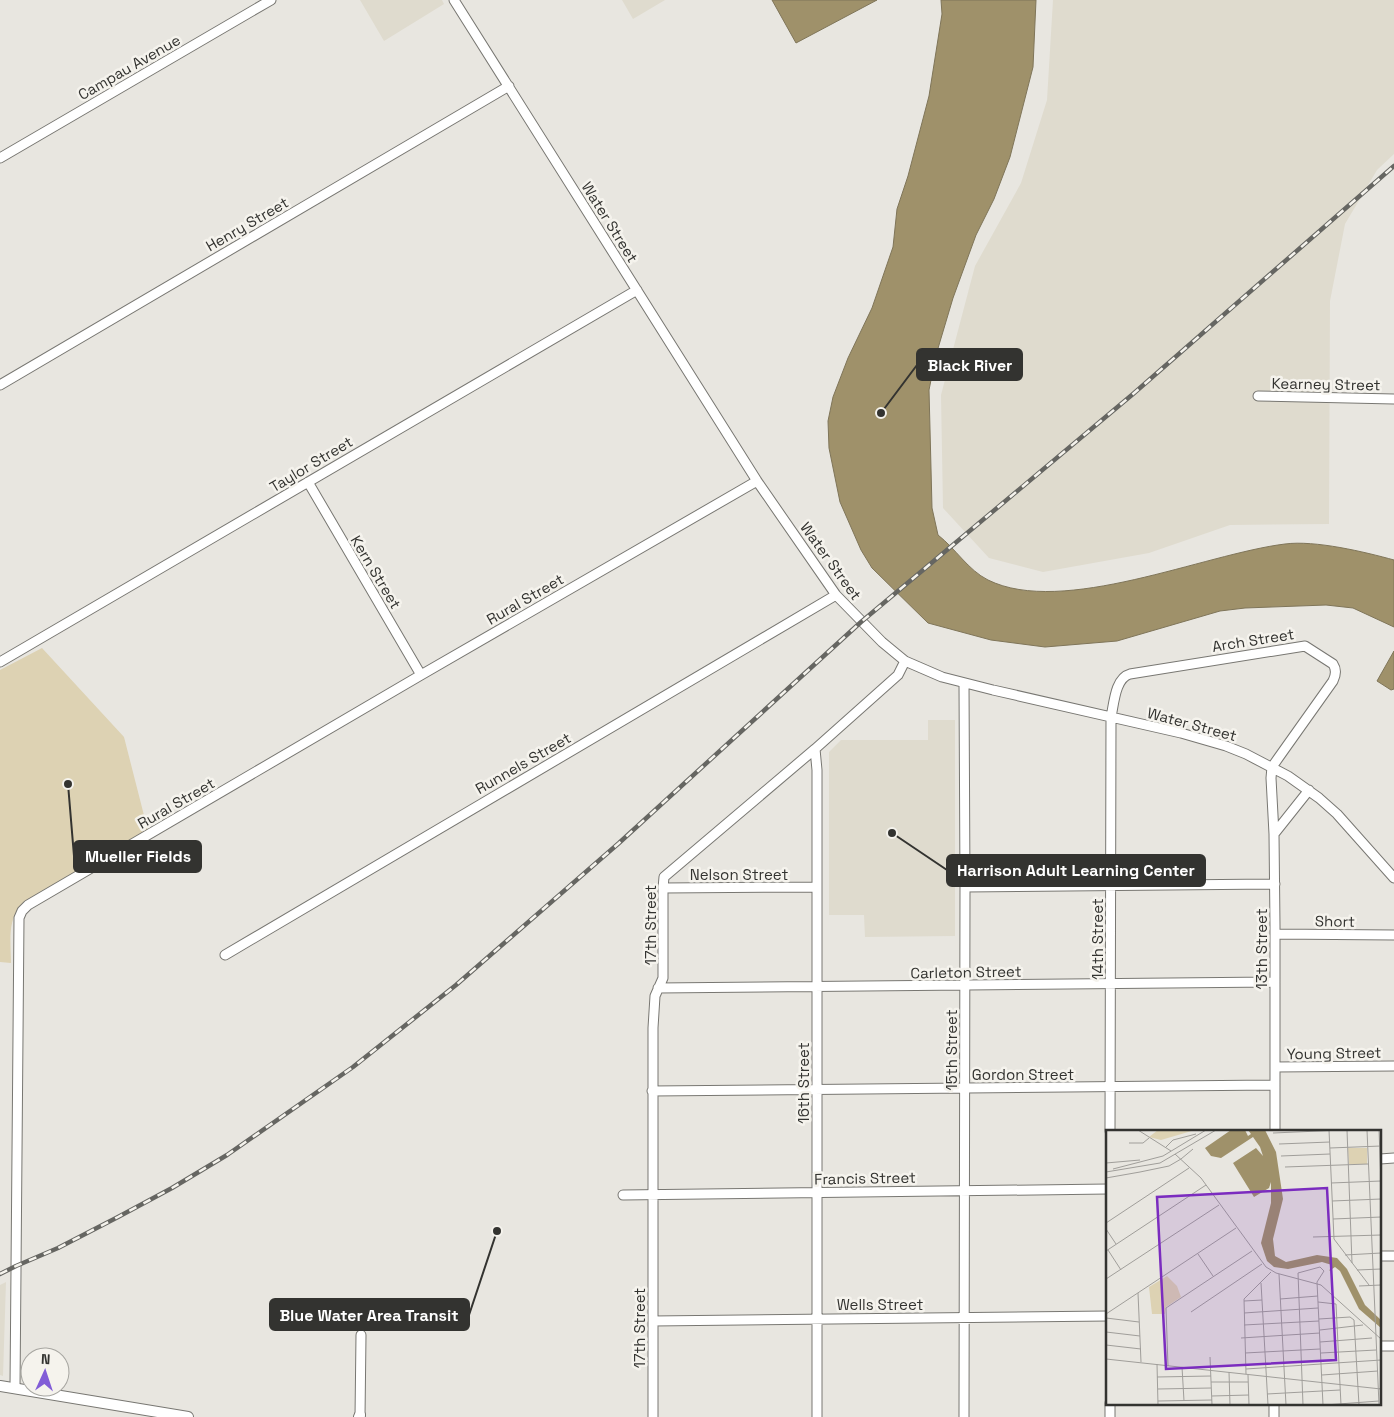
<svg xmlns="http://www.w3.org/2000/svg" width="1394" height="1417" viewBox="0 0 1394 1417" font-family="'Space Grotesk',sans-serif">
<rect width="100%" height="100%" fill="#e8e6e0"/>
<path fill="#dfdbce" d="M360,0H442L444,4L384,41Z
M622,0H665L633,19Z
M1053,0H1394V154L1377,170L1345,224L1330,301L1329,524L1230,525L1149,553L1043,572L989,558L943,508L941,395L975,266L1021,183L1047,100Z
M928,720H955V936L865,937L864,915H829V752L841,740H928Z
M6,1282L3,1376L0,1375V1285Z"/>
<path fill="#ddd2b3" d="M42,648L124,737L148,831L20,907C7,921 11,945 11,963L0,962V670Z"/>
<path fill="#9f916a" stroke="#7f7559" d="M772,0H877L796,43Z
M941,0H1036L1033,67L1010,157L994,199L976,235L953,298L936,355L929,390L932,508L938,535C956,549 968,570 988,580C1063,617 1204,554 1285,544C1315,540 1365,552 1394,560V627L1353,608L1326,605L1245,608L1220,611L1117,641L1045,647L991,640L928,623L872,568L861,550L840,502L829,448L828,421L833,397L848,358L872,308L893,247L897,209L908,176L929,96L942,14Z
M1394,651V689L1391,690L1377,681Z"/>
<g fill="none" stroke-linecap="round" stroke-linejoin="round">
<g stroke="#787772" stroke-width="11">
<path id="minor" d="M454,0L757,481L836,595L882,642L905,661L942,677L993,690L1181,733L1226,746L1246,754L1288,776L1319,798L1337,814L1394,878
M0,158L271,0
M0,385L509,86
M1258,396L1394,399
M308,482L421,675
M0,662L637,290
M815,749L817,770V1417
M1274,834L1309,790
M965,887L1275,884
M663,888L816,887
M1275,934L1394,935
M225,955L836,595
M658,988L1275,982
M1275,1067L1394,1066
M652,1091L1275,1085
M1110,1131L1111,717C1114,704 1115,678 1130,674L1305,646L1333,664C1337,670 1336,675 1333,681L1279,757L1272,767L1271,778L1274,834L1275,926V1131
M1380,1159L1394,1158
M623,1195L1108,1189
M1380,1256H1394
M653,1321L1108,1316
M1380,1346H1394
M15,1388L19,918L22,911L28,905L421,675L757,481
M360,1417L361,1335
M653,1417V1028L655,996L663,978V888L664,877L815,749L898,675L905,661
M964,1417L965,887L964,683
M1110,1417V1403
M1274,1417V1403"/>
</g>
<g stroke="#787772" stroke-width="12">
<path id="major" d="M0,1386L188,1417
M359,1417L360,1415"/>
</g>
<use href="#minor" stroke="#fff" stroke-width="9"/>
<use href="#major" stroke="#fff" stroke-width="10"/>
<g stroke="#666662" stroke-width="4.5">
<path id="rail" d="M0,1274L16,1266L58,1248L118,1217L172,1188L227,1155L353,1067L456,985L619,843L861,622L1133,394L1394,166"/>
</g>
<use href="#rail" stroke="#f5f3ed" stroke-width="2.5" stroke-dasharray="8" stroke-linecap="butt"/>
</g>
<g text-anchor="middle" dominant-baseline="central" stroke-width="5" stroke-linejoin="round" paint-order="stroke">
<g font-size="15" fill="#333330" stroke="#f5f3ed">
<text transform="translate(129 67) rotate(-30)">Campau Avenue</text>
<text transform="translate(610 222) rotate(58)">Water Street</text>
<text transform="translate(247 224) rotate(-30)">Henry Street</text>
<text transform="translate(1326 384) rotate(1)">Kearney Street</text>
<text transform="translate(311 464) rotate(-31)">Taylor Street</text>
<text transform="translate(831 561) rotate(54)">Water Street</text>
<text transform="translate(376 572) rotate(59)">Kern Street</text>
<text transform="translate(525 599) rotate(-30)">Rural Street</text>
<text transform="translate(1253 640) rotate(-9)">Arch Street</text>
<text transform="translate(1192 724) rotate(15)">Water Street</text>
<text transform="translate(523 763) rotate(-30)">Runnels Street</text>
<text transform="translate(176 803) rotate(-30)">Rural Street</text>
<text x="739" y="874">Nelson Street</text>
<text transform="translate(1335 921) rotate(1)">Short</text>
<text transform="translate(650 925) rotate(-90)">17th Street</text>
<text transform="translate(1097 939) rotate(-90)">14th Street</text>
<text transform="translate(1261 949) rotate(-90)">13th Street</text>
<text transform="translate(966 972) rotate(-1)">Carleton Street</text>
<text transform="translate(951 1050) rotate(-90)">15th Street</text>
<text transform="translate(1334 1053) rotate(-1)">Young Street</text>
<text x="1023" y="1074">Gordon Street</text>
<text transform="translate(803 1083) rotate(-90)">16th Street</text>
<text transform="translate(865 1178) rotate(-1)">Francis Street</text>
<text x="880" y="1304">Wells Street</text>
<text transform="translate(639 1328) rotate(-90)">17th Street</text>
</g>
</g>
<g transform="translate(1106 1130)">
<rect width="275" height="275" fill="#e8e6e0"/>
<path d="M52,0H89L55,10L43,7ZM242,18H261V34H243ZM61,146L71,156L75,167L60,177L59,184H46L43,157Z" fill="#ddd2b3"/>
<path d="M125,0H139L142,6L145,4L142,0H159L170,22L177,69L167,109L169,126L180,132L211,125L231,128L241,139L259,175L275,190V198L253,179L234,141L229,137L223,141L226,135L216,132L182,139L168,137L161,131L155,113L165,73V52L163,58L148,67L127,33L150,18L157,26L154,17L147,7L115,28L105,26L99,18Z" fill="#9f916a"/>
<path fill="none" stroke="#a09e9a" stroke-width="1" d="M32,0L65,21M223,0L228,109L263,155M241,0L246,133M261,0L273,275M273,0L275,53M167,3L236,0M23,13H37L43,8M173,14L224,12M59,18L67,10L90,4M224,18L275,16M69,24L95,48L160,137L170,143L215,155L275,209M175,26L224,24M75,29L87,19M0,33L34,30M179,37L262,34M7,39L57,26L100,0M0,42L54,33L110,0M34,42L63,36L75,29M0,48L34,42M225,53L275,51M226,71L275,69M227,89L275,87M0,93L83,38M0,99L10,114M207,107L275,105M2,120L15,140M0,121L100,55M92,124L107,146M239,125L275,123M251,140L275,139M173,144L180,275M0,149L113,75M211,152L217,275M155,153L162,275M253,156L275,155M32,163L35,232M174,169L212,166M138,171L156,170M212,172L230,174L235,275M85,182L156,134M138,183L212,178M0,184L130,98M0,188L33,192M213,189L244,187L248,190L253,275M138,195L213,191M214,200L257,195M0,202L34,206M135,208L214,203M214,212L266,208M0,215L35,219M139,223L214,219M215,223L270,220M104,227L106,275M0,229L275,259M51,234L52,275M62,236L60,178L146,121M76,237L78,271M140,239L275,230M123,242L124,275M140,244L138,169L165,142M142,245L143,275M216,245L272,241M51,247L105,246M105,252H142M52,259L105,258M161,264L234,260M106,266L143,265M52,271L106,270M197,275L192,143L214,137L218,141L211,152M219,275L273,271"/>
<path fill="#7b2cbf" fill-opacity="0.15" stroke="#7b2cbf" stroke-width="2.5" d="M221,58L230,230L60,239L51,67Z"/>
<rect width="275" height="275" fill="none" stroke="#333330" stroke-width="2.5"/>
</g>
<path fill="none" stroke="#333330" stroke-width="2" d="M881 413L917 365M68 784L74 856M892 833L947 870M497 1231L469 1315"/>
<g fill="#333330" stroke="#f5f3ed" stroke-width="2">
<circle cx="881" cy="413" r="5"/>
<circle cx="68" cy="784" r="5"/>
<circle cx="892" cy="833" r="5"/>
<circle cx="497" cy="1231" r="5"/>
</g>
<g fill="#333330" stroke="#333330" stroke-width="2">
<rect x="917" y="349" width="105" height="31" rx="5"/>
<rect x="74" y="841" width="127" height="31" rx="5"/>
<rect x="947" y="855" width="258" height="31" rx="5"/>
<rect x="270" y="1299" width="199" height="31" rx="5"/>
</g>
<g font-size="16" text-anchor="middle" font-weight="bold" fill="#fff">
<text x="970" y="371">Black River</text>
<text x="138" y="862">Mueller Fields</text>
<text x="1076" y="876">Harrison Adult Learning Center</text>
<text x="369" y="1321">Blue Water Area Transit</text>
</g>
<g transform="translate(45 1372) rotate(3)"><circle r="24" fill="#f5f3ed" stroke="#a7a6a1"/>
<path d="M0-4L9 19L0 12L-9 19Z" fill="#825dd7"/>
<text y="-8" font-size="14" font-weight="bold" text-anchor="middle" fill="#333330">N</text>
</g>
</svg>
